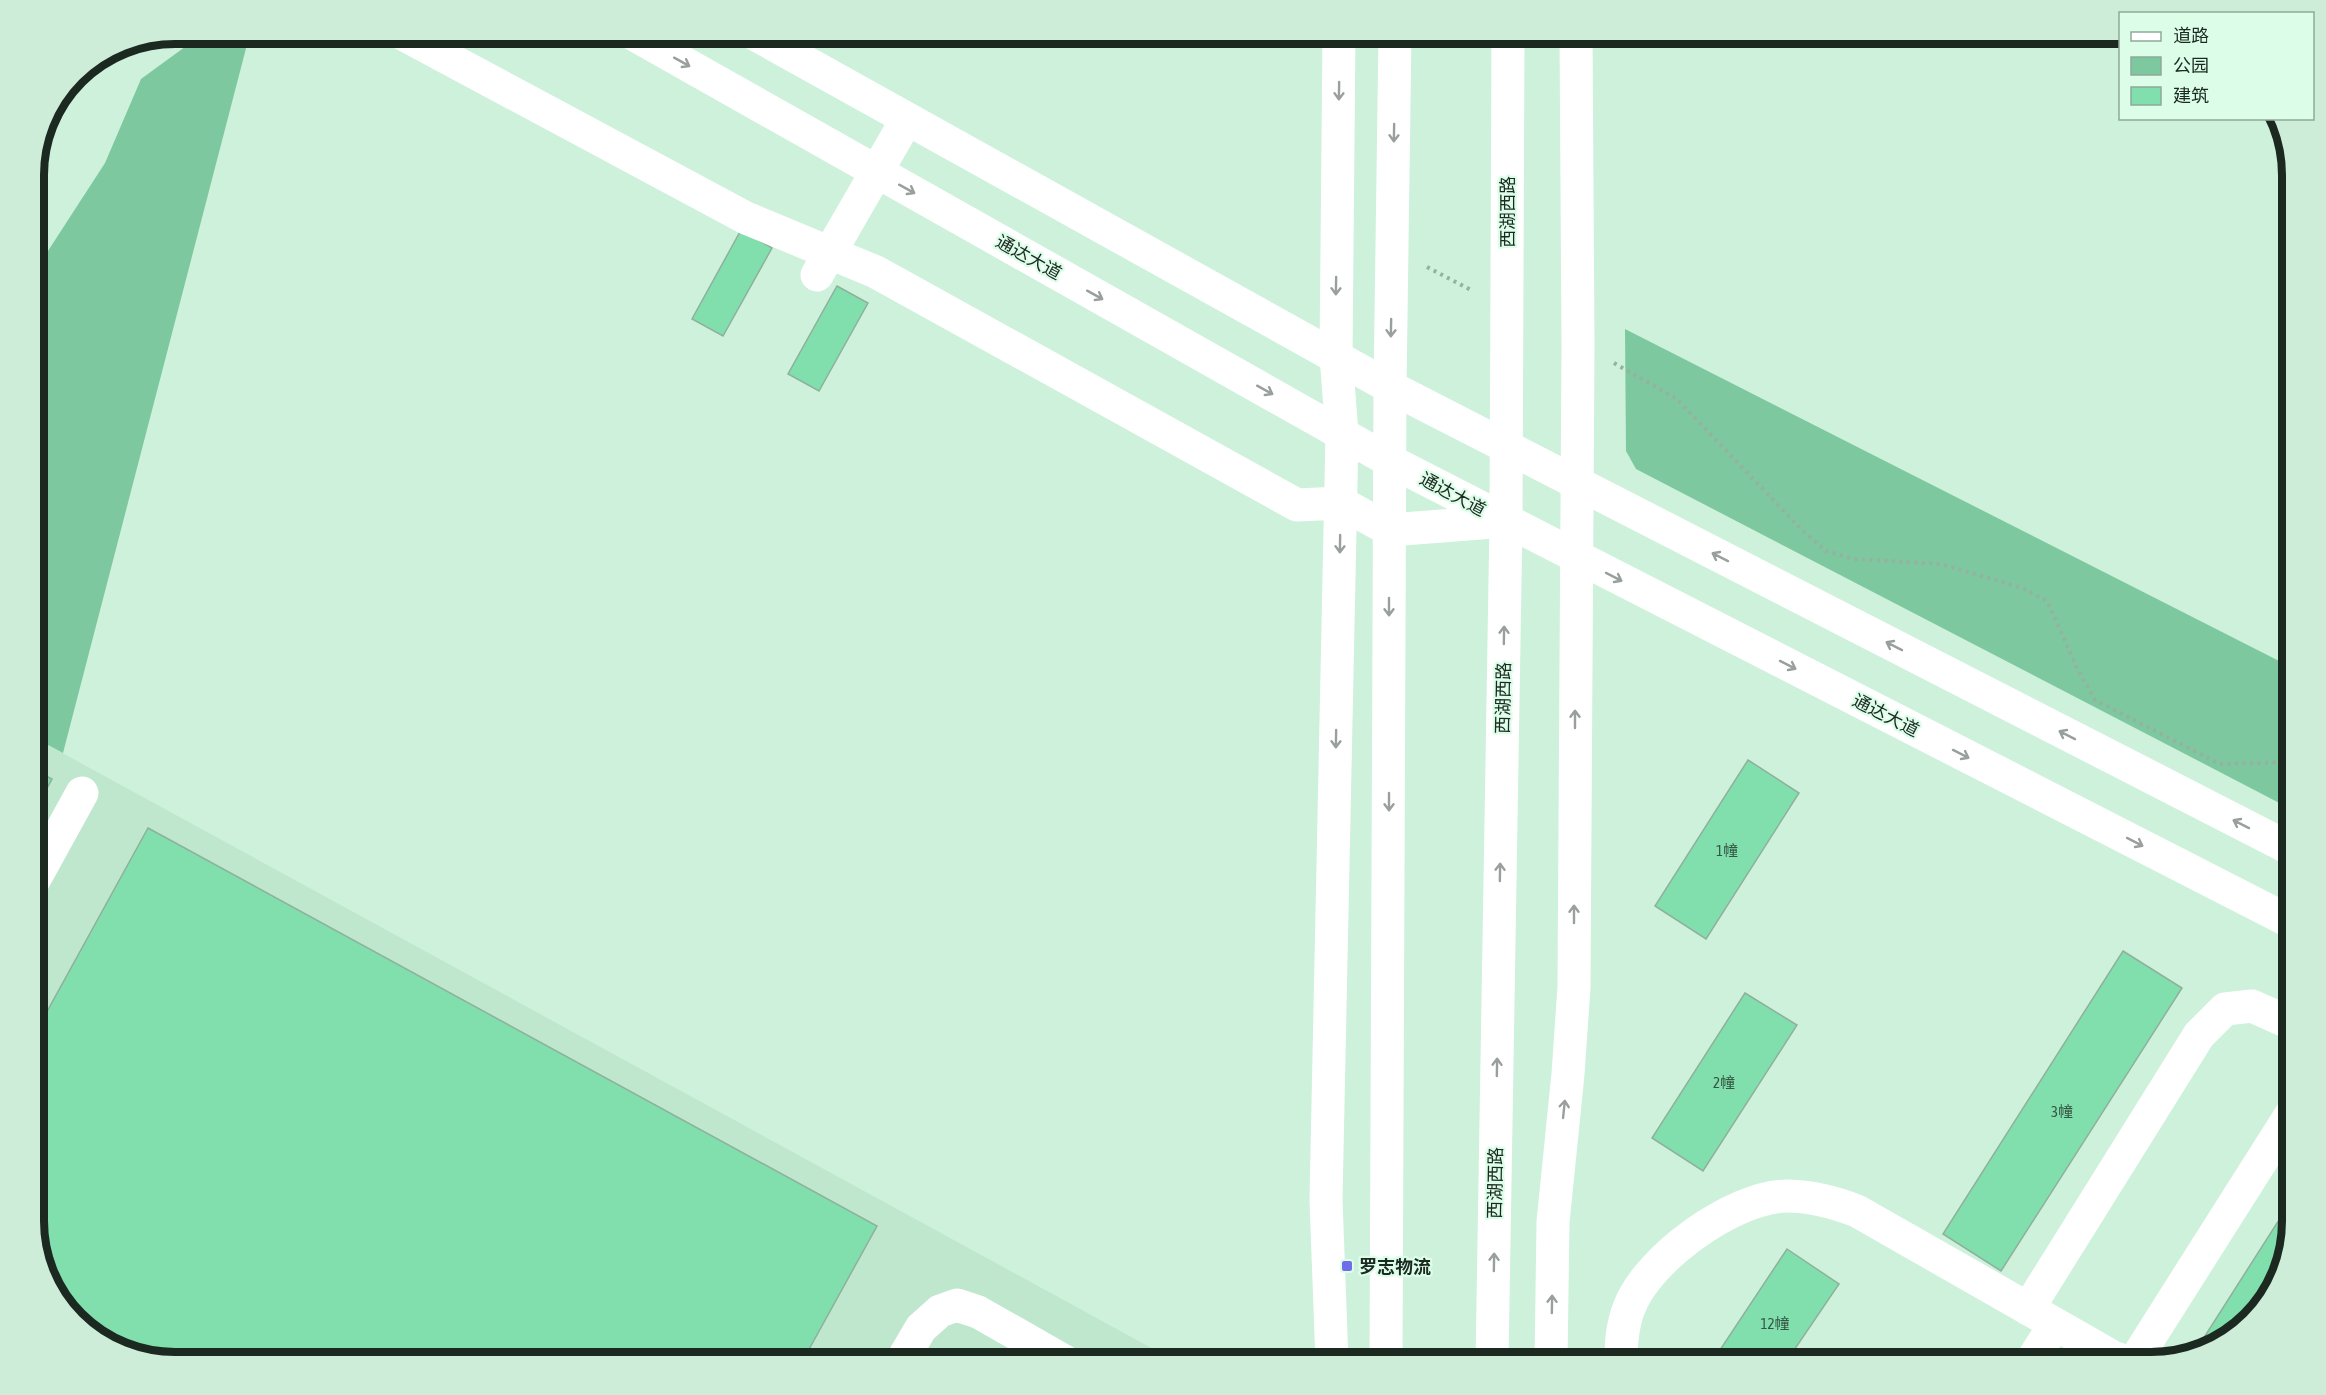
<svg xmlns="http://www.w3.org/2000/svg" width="2326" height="1395" viewBox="0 0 2326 1395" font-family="'Asap Condensed','Noto Sans SC',sans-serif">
<rect width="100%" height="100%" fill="#cef1dc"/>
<path fill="#bee7cd" d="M33,737L1177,1362H174L33,1230Z"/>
<path fill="#7ec89f" d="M204,33H250L63,753L33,737V274L105,163L141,79Z
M1625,329L2293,668V810L1636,469L1626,451Z"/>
<path fill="#80dfac" stroke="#8fb09c" stroke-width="1.5" d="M741,230L772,248L723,336L692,319Z
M837,286L868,303L819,391L788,374Z
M1748,760L1799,793L1706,939L1655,906Z
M33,769L52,779L33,814Z
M148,828L877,1226L802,1362H174L103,1343L52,1292L33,1230V1037Z
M2123,951L2182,988L2001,1271L1943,1234Z
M1745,993L1797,1025L1703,1171L1652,1138Z
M2293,1198V1221L2274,1292L2223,1343L2196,1350Z
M1787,1249L1839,1284L1786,1362H1712Z"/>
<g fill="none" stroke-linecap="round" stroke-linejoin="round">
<path stroke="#95b1a0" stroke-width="4" stroke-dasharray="3 4.5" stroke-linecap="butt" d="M1427,267L1471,290
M1614,363L1677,399L1800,528L1826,551L1854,559L1941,564L2022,588L2047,601L2078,670L2095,700L2220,764L2293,762"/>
<path stroke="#fff" stroke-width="33" d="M401,33L746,218L876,272L1297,505L1341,503L1390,530L1506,521
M817,275L907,119
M33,882L82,793
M2028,1309L2199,1035L2225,1009L2252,1006L2290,1023L2293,1028
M901,1362L921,1328L940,1311L957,1305L978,1312L1066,1362
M1332,1362L1326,1200L1342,434L1336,356L1339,33
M1551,1362L1553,1222L1568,1074L1574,987L1578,345L1576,33
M1621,1362C1621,1343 1622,1326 1629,1308C1647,1259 1733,1197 1786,1196C1811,1196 1834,1202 1857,1211L2113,1357L2127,1362
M2031,1362L2055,1324
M2134,1362L2293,1111"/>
<path stroke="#fff" stroke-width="33" d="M631,33L1390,461L2293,923
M753,33L1390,387L2293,850
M1386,1362L1390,387L1395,33
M1492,1362L1506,521L1508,33"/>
</g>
<defs><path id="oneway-shaft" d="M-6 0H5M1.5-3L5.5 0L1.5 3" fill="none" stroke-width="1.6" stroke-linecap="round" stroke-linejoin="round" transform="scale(1.5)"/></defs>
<g stroke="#999f9b">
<use href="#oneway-shaft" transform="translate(682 62) rotate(29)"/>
<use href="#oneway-shaft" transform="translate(1339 91) rotate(91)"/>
<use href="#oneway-shaft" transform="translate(1394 133) rotate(91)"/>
<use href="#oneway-shaft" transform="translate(907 189) rotate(29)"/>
<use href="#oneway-shaft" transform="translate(1336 286) rotate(91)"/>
<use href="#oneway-shaft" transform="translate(1095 295) rotate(29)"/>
<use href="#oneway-shaft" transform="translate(1391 328) rotate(91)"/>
<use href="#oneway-shaft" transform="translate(1265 390) rotate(29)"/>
<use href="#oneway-shaft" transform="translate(1340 544) rotate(91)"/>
<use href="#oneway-shaft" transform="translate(1720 557) rotate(-153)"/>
<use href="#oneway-shaft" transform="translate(1614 577) rotate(27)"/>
<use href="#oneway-shaft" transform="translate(1389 607) rotate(90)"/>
<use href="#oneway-shaft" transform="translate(1504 635) rotate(-89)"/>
<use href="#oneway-shaft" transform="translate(1894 646) rotate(-153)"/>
<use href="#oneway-shaft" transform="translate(1788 665) rotate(27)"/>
<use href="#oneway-shaft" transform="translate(1575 719) rotate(-90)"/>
<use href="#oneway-shaft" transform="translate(2067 735) rotate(-153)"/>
<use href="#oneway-shaft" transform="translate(1336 739) rotate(91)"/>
<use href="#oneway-shaft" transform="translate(1961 754) rotate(27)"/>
<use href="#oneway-shaft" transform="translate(1389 802) rotate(90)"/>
<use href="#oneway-shaft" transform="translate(2241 824) rotate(-153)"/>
<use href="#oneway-shaft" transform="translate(2135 842) rotate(27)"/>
<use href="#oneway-shaft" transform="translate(1500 872) rotate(-89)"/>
<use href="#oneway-shaft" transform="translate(1574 914) rotate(-90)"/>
<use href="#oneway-shaft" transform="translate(1497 1067) rotate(-89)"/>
<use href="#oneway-shaft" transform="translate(1564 1109) rotate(-84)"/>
<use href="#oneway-shaft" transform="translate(1494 1262) rotate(-89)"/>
<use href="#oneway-shaft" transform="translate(1552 1304) rotate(-89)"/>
</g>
<rect fill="#6f6de7" stroke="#dcfee9" stroke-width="2" x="1341" y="1260" width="12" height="12" rx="3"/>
<g text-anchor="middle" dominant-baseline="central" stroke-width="4.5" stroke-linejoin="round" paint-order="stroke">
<g font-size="15" fill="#355644">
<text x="1727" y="850">1幢</text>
<text x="1724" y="1082">2幢</text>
<text x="2062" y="1111">3幢</text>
<text x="1775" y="1323">12幢</text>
</g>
<g font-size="18" fill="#1c2921" stroke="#dcfee9">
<text transform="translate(1507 212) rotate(-90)">西湖西路</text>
<text transform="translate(1029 257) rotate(29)">通达大道</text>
<text transform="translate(1453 494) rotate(28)">通达大道</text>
<text transform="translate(1503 698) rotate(-89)">西湖西路</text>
<text transform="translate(1886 715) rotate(27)">通达大道</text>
<text transform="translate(1495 1183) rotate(-89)">西湖西路</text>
</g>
<g font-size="18" font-weight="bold" fill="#1c2921" stroke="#dcfee9" text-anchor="start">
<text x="1359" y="1266">罗志物流</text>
</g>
</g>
<path d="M0 0H2326V1395H0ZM175 44H2151A131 131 0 0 1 2282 175V1221A131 131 0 0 1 2151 1352H175A131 131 0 0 1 44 1221V175A131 131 0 0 1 175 44Z" fill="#cdedd9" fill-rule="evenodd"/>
<path fill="none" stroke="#1c2921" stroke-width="8" d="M175 44H2151A131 131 0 0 1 2282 175V1221A131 131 0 0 1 2151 1352H175A131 131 0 0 1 44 1221V175A131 131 0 0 1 175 44Z"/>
<rect x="2119" y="12" width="195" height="108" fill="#dcfee9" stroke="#8fa999" stroke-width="1.5"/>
<rect x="2131" y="32" width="30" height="9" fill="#ffffff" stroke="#8fa999" stroke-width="1.5"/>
<text x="2173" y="42" font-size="18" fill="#1c2921">道路</text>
<rect x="2131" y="57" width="30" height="18" fill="#7ec89f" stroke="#8fa999" stroke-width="1.5"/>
<text x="2173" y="72" font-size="18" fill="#1c2921">公园</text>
<rect x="2131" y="87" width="30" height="18" fill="#80dfac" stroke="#8fa999" stroke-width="1.5"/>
<text x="2173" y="102" font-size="18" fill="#1c2921">建筑</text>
</svg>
